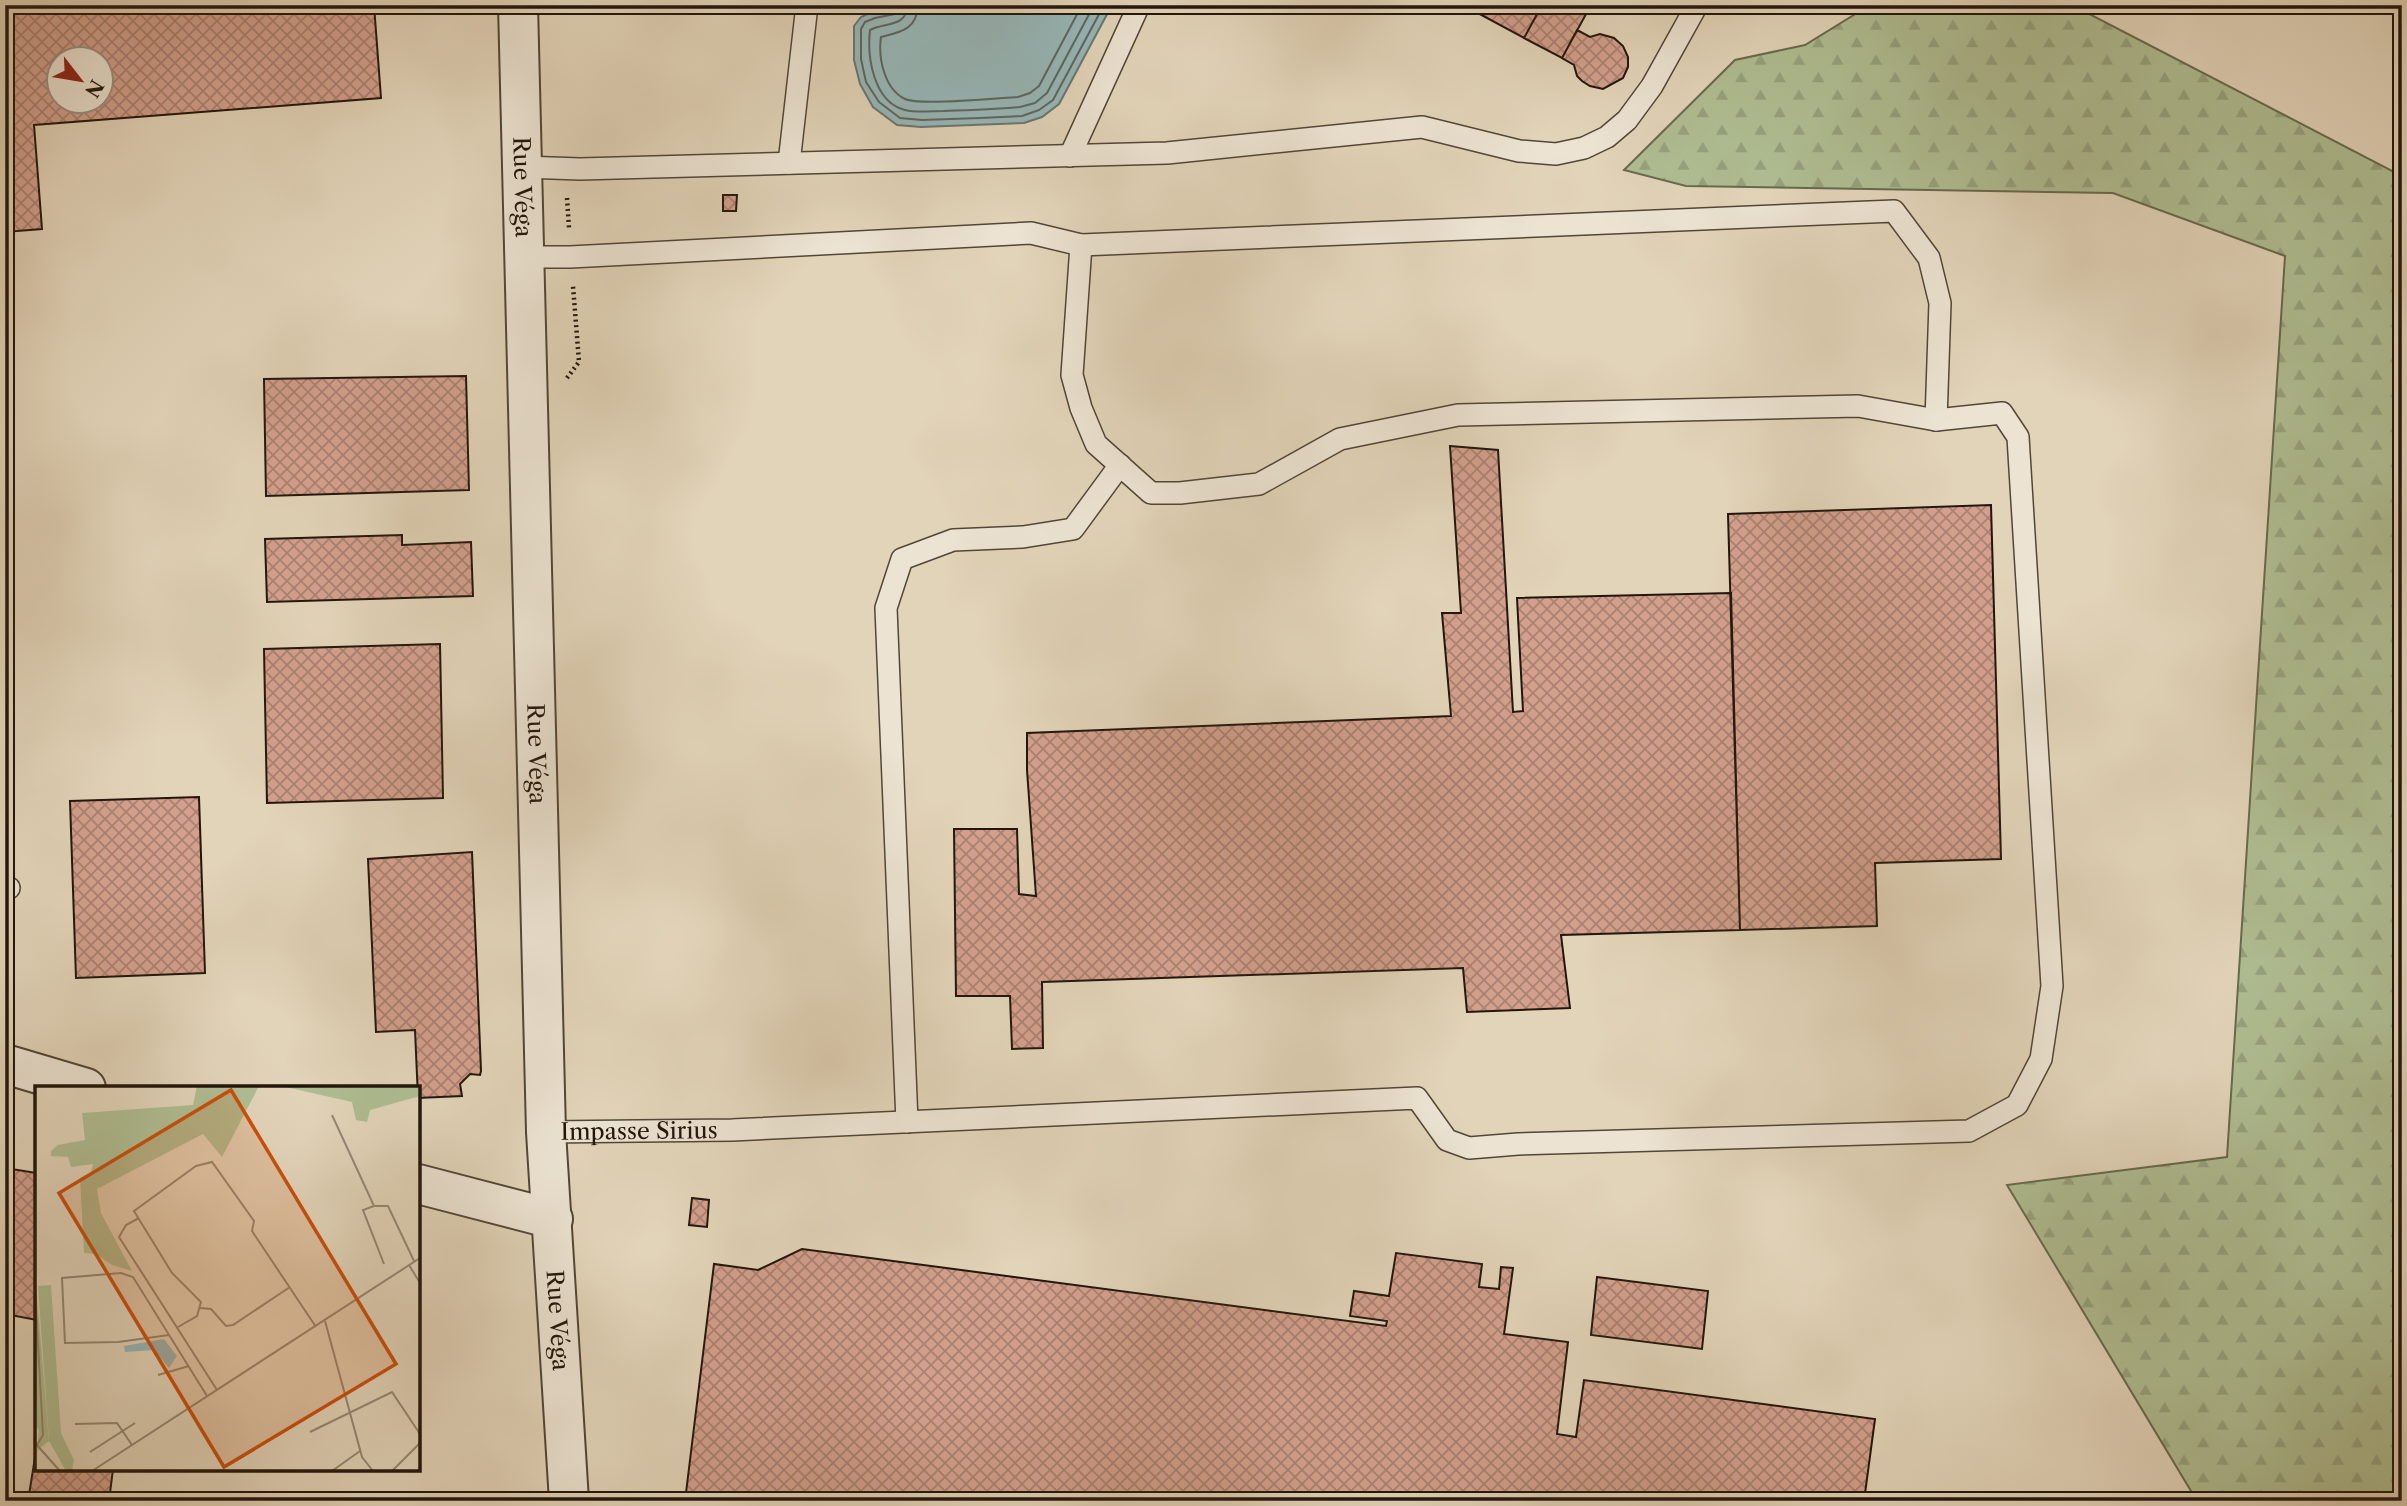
<svg xmlns="http://www.w3.org/2000/svg" width="2407" height="1506" viewBox="0 0 2407 1506" font-family="'Libre Caslon Text',serif">
<defs>
<pattern id="forest-firs" width="22" height="20" patternUnits="userSpaceOnUse" patternTransform="scale(1.75)"><rect width="22" height="20" fill="#afbd92"/><path d="M5 1l3.5 6h-7zM16 11l3.5 6h-7z" fill="#96a27d"/></pattern>
<pattern id="building-cross-hatch" width="8" height="8" patternUnits="userSpaceOnUse" patternTransform="scale(1.75)"><rect width="8" height="8" fill="#d3a08d"/><path d="M0 0l8 8M0 8l8-8" fill="none" stroke="#ab8172"/></pattern>
</defs>
<rect width="100%" height="100%" fill="#e2d4b9"/>
<filter id="stains"><feTurbulence type="fractalNoise" baseFrequency=".00286" numOctaves="4"/><feColorMatrix values="0 0 0 0 .2 0 0 0 0 .09 0 0 0 0 .02 0 0 0 .5 -.17"/></filter>
<radialGradient id="worn" r=".72"><stop offset=".6" stop-color="#630" stop-opacity="0"/><stop offset="1" stop-color="#630" stop-opacity=".3"/></radialGradient>
<path fill="url(#forest-firs)" stroke="#686a4f" stroke-width="2" d="M1870,5H2072L2402,176V1501H2197L2007,1185L2227,1157L2285,256L2113,193L1686,186L1624,170L1735,60L1805,45Z"/>
<path fill="#97b7b8" stroke="#687773" stroke-width="2" d="M923,5H1112L1059,104L1042,117L1024,123L921,127L897,125L873,107L860,84L854,60V26L861,17L874,11Z"/>
<g fill="none" stroke-linecap="round" stroke-linejoin="round">
<path stroke="#5c6662" stroke-width="2" d="M899,5L895,14L875,18L865,22L861,29V59L866,82L879,102L900,118L922,120L980,118L1022,116L1039,110L1053,100L1104,5
M908,5C906,28 885,22 870,30C867,56 873,102 905,110C917,113 931,111 943,111C969,110 995,109 1020,107L1035,103L1047,93L1094,5
M918,5C917,30 900,32 881,37C878,57 884,89 905,99C920,106 998,98 1018,97L1030,93L1039,86L1082,5"/>
</g>
<path fill="url(#building-cross-hatch)" stroke="#22160c" stroke-width="2" fill-rule="evenodd" d="M5,5H374L381,98L34,125L42,229L5,232ZM60,60H102V102H60Z
M1463,5H1542L1524,38Z
M1542,5H1591L1562,58L1524,38Z
M1577,30L1590,37L1600,34L1614,38L1623,46L1628,57V67L1623,78L1603,89L1590,86L1582,81L1577,76L1574,65L1562,58Z
M723,195H737L736,211H723Z
M466,376L469,490L266,496L264,379Z
M1450,446L1498,450L1513,712L1523,711L1517,598L1731,593L1740,930L1561,935L1570,1008L1467,1012L1463,968L1042,982L1043,1048L1012,1049L1010,996H956L954,829H1017L1019,894L1036,896L1027,770V733L1451,716L1442,613H1461Z
M1991,505L2001,859L1875,863L1877,926L1740,930L1728,514Z
M402,535V545L471,542L473,596L267,602L265,539Z
M440,644L443,798L267,803L264,649Z
M199,797L205,973L76,978L70,801Z
M472,852L481,1071L480,1075L470,1074L460,1084L462,1096L418,1098L415,1030L376,1032L368,859Z
M5,1168L37,1173V1320L5,1314Z
M692,1198L709,1200L707,1227L689,1225Z
M802,1249L1386,1326L1387,1321L1350,1316L1354,1291L1389,1296L1396,1253L1482,1264L1479,1287L1499,1289L1501,1267L1513,1268L1504,1334L1568,1342L1557,1434L1576,1437L1584,1380L1875,1419L1864,1501H685L714,1264L758,1270Z
M1597,1277L1708,1291L1702,1349L1591,1335Z
M37,1445V1469H113L109,1501H28Z"/>
<g fill="none" stroke-linecap="round" stroke-linejoin="round">
<g stroke="#524637" stroke-width="24">
<g id="lane">
<path d="M1070,156L1139,5"/>
<path d="M789,163L807,5"/>
<path d="M523,167L580,169L1167,153L1422,127L1519,151L1556,154L1584,148L1607,137L1627,120L1652,86L1697,5"/>
<path d="M525,257H570L1031,233L1081,245L1894,211L1929,258L1940,303L1936,420"/>
<path d="M5,888H9"/>
<path d="M907,1122L886,608L902,559L953,540L1023,537L1073,529L1120,465"/>
<path id="s1" d="M546,1132L732,1130L1417,1098L1447,1140L1469,1148L1518,1144L1969,1131L2017,1105L2041,1059L2052,986L2018,437L2002,413L1936,420L1858,406L1458,415L1340,439L1259,484L1180,493H1151L1096,444L1081,408L1072,375L1081,245"/>
</g>
</g>
<g stroke="#524637" stroke-width="42">
<g id="street">
<path id="s2" d="M518,5L546,1132L569,1501"/>
<path d="M5,1064L86,1088"/>
<path d="M418,1184L553,1219"/>
</g>
</g>
<path stroke="#22160c" stroke-width="4.5" stroke-dasharray="2 3.5" stroke-linecap="butt" d="M567,198L569,228
M567,378L579,362L573,286"/>
<use href="#lane" stroke="#ece3d2" stroke-width="21"/>
<use href="#street" stroke="#ece3d2" stroke-width="38"/>
</g>
<g text-anchor="middle" dominant-baseline="central" stroke-width="5" stroke-linejoin="round" paint-order="stroke">
<g font-size="23" fill="#22160c" stroke="#ece3d2">
<text stroke="none"><textPath href="#s2" startOffset="182">Rue Véga</textPath></text>
<text stroke="none"><textPath href="#s2" startOffset="749">Rue Véga</textPath></text>
<text stroke="none"><textPath href="#s1" startOffset="93">Impasse Sirius</textPath></text>
<text stroke="none"><textPath href="#s2" startOffset="1316">Rue Véga</textPath></text>
</g>
</g>
<g transform="translate(35 1086)">
<rect width="385" height="385" fill="#e2d4b9"/>
<path d="M0,186L14,355L2,365L4,344L0,340Z" fill="#afbd92"/>
<path d="M162,0H224L187,71L168,48L62,103L66,127L97,185L77,179L61,168L49,167L45,92L56,86L58,78L36,81L33,71L16,70V65L23,59L50,54L47,27L158,19ZM246,0H385V10L335,24L332,36L321,34L317,16ZM16,199L26,347L39,374L37,385H31L14,355L3,200Z" fill="#afbd92"/>
<path d="M129,253L142,270L134,282L119,264L90,266L89,260Z" fill="#97b7b8"/>
<path fill="none" stroke="#958874" stroke-width="2" d="M297,29L339,120H353L379,175M339,120L328,124L349,178M104,132L91,139L84,151L182,304M374,179L385,197M0,205L8,349L2,359M165,222L176,223L191,240L198,239L255,201M290,235L327,371L338,385M143,241L162,230L166,216L137,187L99,125L161,80L177,76L219,135L217,145L281,241M134,249L83,256L30,257L27,192L86,187L98,191L172,310M123,289L154,280M40,338L82,337L97,359M275,346L357,306L385,348M0,357L25,385M55,366L100,337M57,385L385,172M297,385L325,365M357,385L385,357"/>
<path fill="#ca4f0c" fill-opacity="0.15" stroke="#ca4f0c" stroke-width="3.5" d="M196,4L361,278L189,381L24,107Z"/>
<rect width="385" height="385" fill="none" stroke="#22160c" stroke-width="3.5"/>
</g>
<rect width="2407" height="1506" fill="none" stroke="#e2d4b9" stroke-width="28"/>
<rect x="7" y="7" width="2393" height="1492" fill="none" stroke="#22160c" stroke-width="3.5"/>
<rect x="14" y="14" width="2379" height="1478" fill="none" stroke="#22160c" stroke-width="2"/>
<g transform="translate(80 80) rotate(121)"><circle r="33" fill="#ece3d2" stroke="#9b9183" stroke-width="2"/>
<path d="M0-5L12 26L0 18L-12 26Z" fill="#8f2418"/>
<text y="-10" font-size="19" font-weight="bold" text-anchor="middle" fill="#22160c">N</text>
</g>
<rect width="100%" height="100%" filter="url(#stains)"/>
<rect width="100%" height="100%" fill="url(#worn)"/>
</svg>
